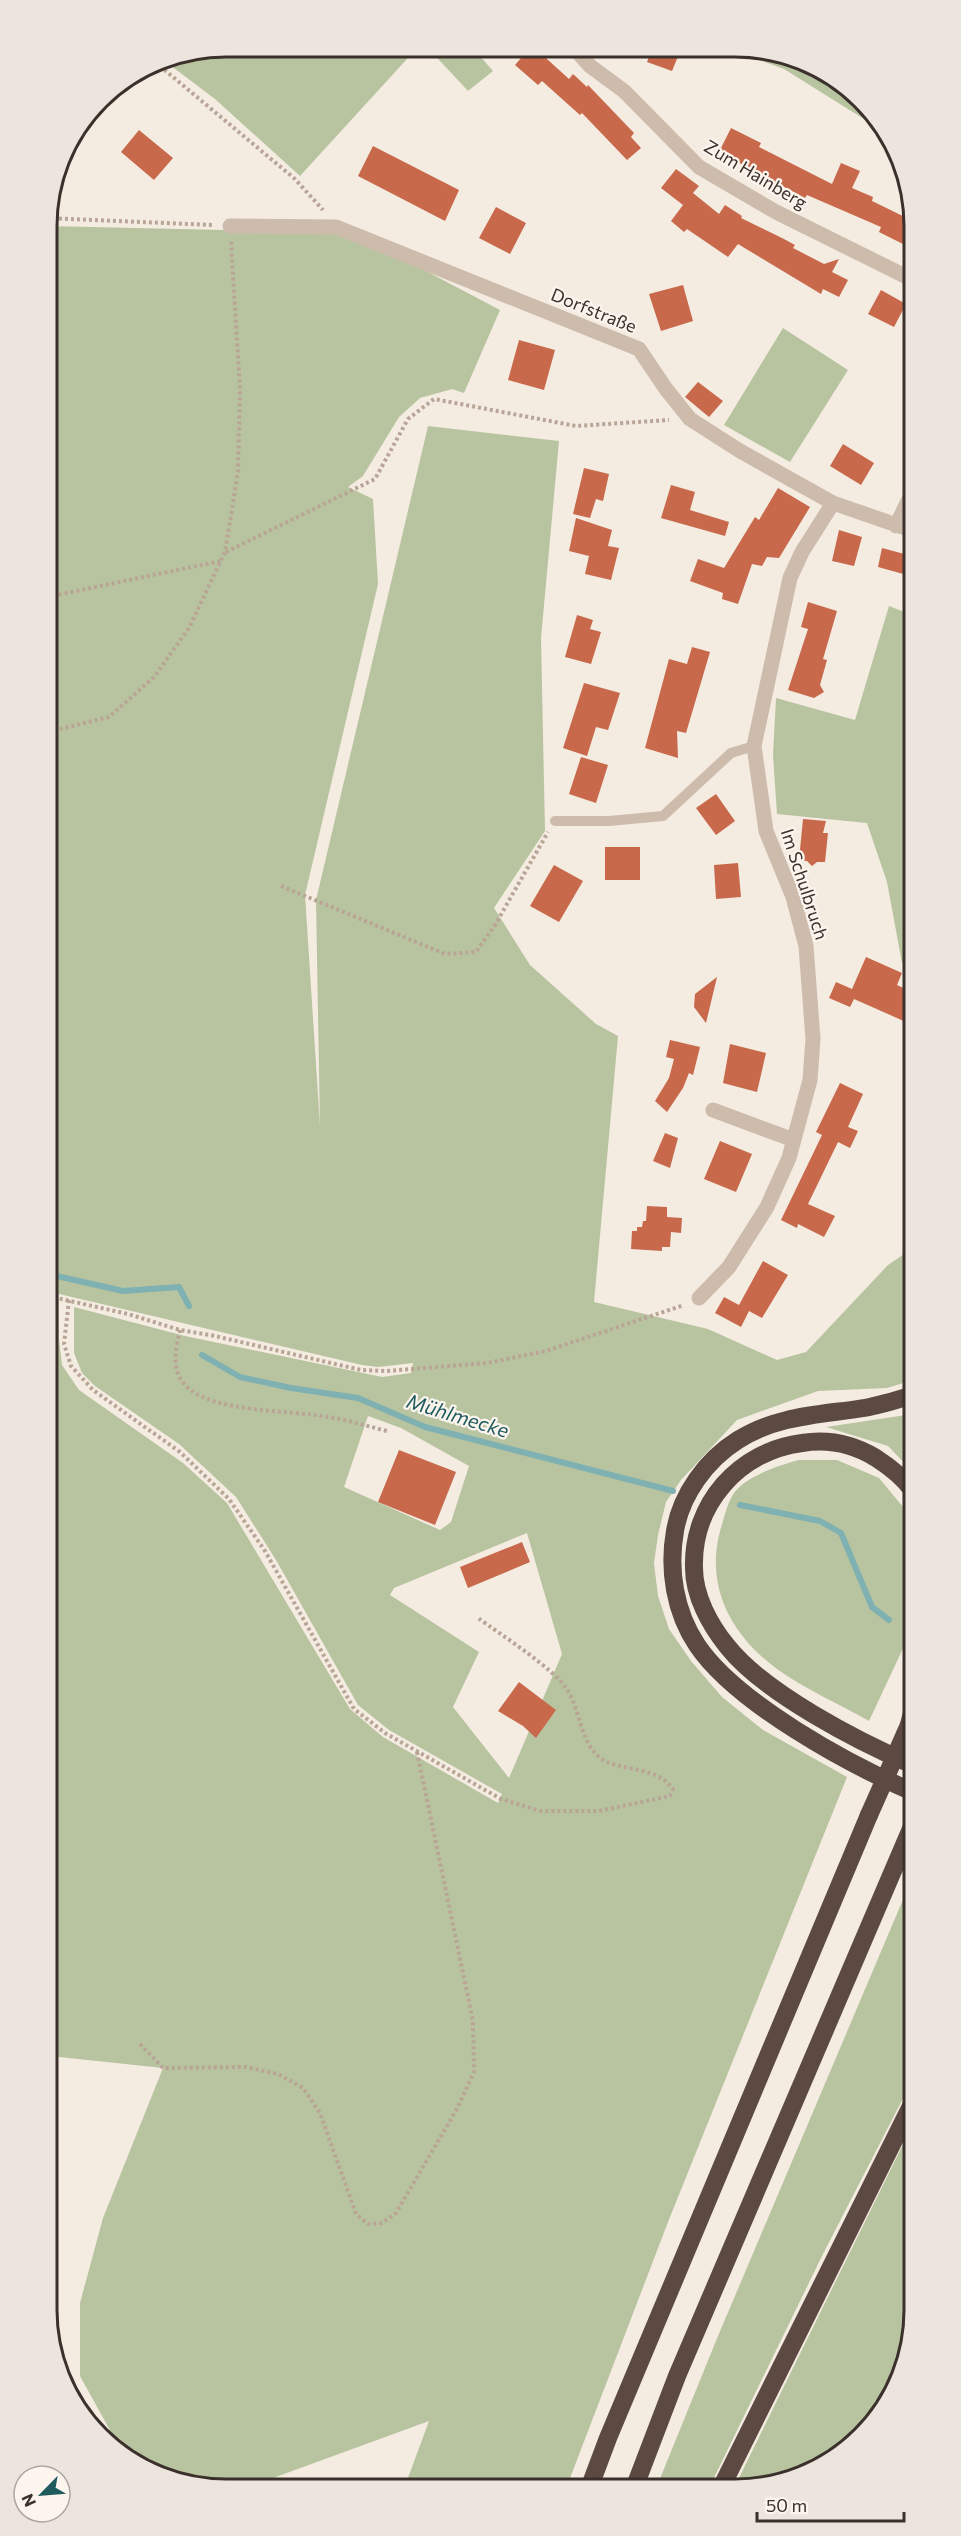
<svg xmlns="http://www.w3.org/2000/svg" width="961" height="2536" viewBox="0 0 961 2536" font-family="Commissioner,sans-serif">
<rect width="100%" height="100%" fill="#f4ebe1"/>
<path fill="#b8c4a0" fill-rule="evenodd" d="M226,47L417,48L300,176L215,99L162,59Z
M428,48H473L493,71L468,91Z
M731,50H770L814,65L862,99L888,134L784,69Z
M47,226L270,231L324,229L424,270L500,310L464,393L452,389L420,398L399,417L363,476L348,487L373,499L378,584L305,895L320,1126L316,900L428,426L559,441L541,638L545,831L494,908L530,965L596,1024L618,1036L594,1302L708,1329L777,1360L806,1352L888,1265L913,1248V1380L887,1388L818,1391L737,1420L681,1480L666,1502L658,1535L654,1563L658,1596L669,1629L691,1661L722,1697L763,1730L847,1777L668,2222L567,2486H405L429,2421L251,2486L183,2483L117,2443L80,2376V2303L103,2218L163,2068L50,2056ZM59,1294L362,1365L378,1367L413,1363L411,1373L382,1377L185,1336L74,1307V1353L82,1373L95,1386L179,1444L236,1497L276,1560L358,1705L389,1730L502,1794L498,1803L383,1737L350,1709L227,1503L183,1463L79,1390L62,1365L59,1339ZM368,1416L401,1428L469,1466L451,1522L440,1530L344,1487ZM527,1533L562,1654L509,1778L453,1707L479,1652L390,1595L394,1588Z
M783,328L848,370L790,462L724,425Z
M889,606L912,615V968L902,963L887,882L867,823L777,814L773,755L776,698L855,720Z
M913,1414V1472L888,1446L826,1427Z
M799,1460H837L879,1478L913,1519V1627L869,1721C841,1705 803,1688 777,1669C732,1636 705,1588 720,1531C724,1519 727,1503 734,1493C746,1476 780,1465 799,1460Z
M913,1876L914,2077L822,2256L710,2486H657L718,2336Z
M914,2122V2321L901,2378L870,2428L825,2465L770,2486H735Z"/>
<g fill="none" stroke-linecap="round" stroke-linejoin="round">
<path stroke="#7fb0b2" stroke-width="6" d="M48,1274L123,1291L179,1287L189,1306
M202,1355L240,1377L291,1388L358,1398L425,1427L673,1491
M740,1505L820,1521L841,1533L872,1607L889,1620"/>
</g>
<path fill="#c8694b" d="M509,48L536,49L569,79L573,74L587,87L588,85L634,133L631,137L641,148L627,160L582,113L580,115L542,81L538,85L515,65L521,58Z
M652,49H681L672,71L647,62Z
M731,128L761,143L759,147L832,184L841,163L860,171L852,188L873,197L872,201L911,220V248L879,232L881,227L807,195L805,198L719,152Z
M139,130L173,158L154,180L121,152Z
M373,146L459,190L445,221L358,176Z
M676,169L699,186L693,193L719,214L725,205L742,216L741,218L782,238L795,245L793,248L824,264L839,259L832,272L848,280L839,297L823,289L821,294L738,244L728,257L687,229L684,232L671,221L683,205L661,188Z
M496,207L526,223L510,254L479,238Z
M683,285L693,321L661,331L649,294Z
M881,290L906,304L894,327L868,314Z
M519,340L555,350L544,390L508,380Z
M698,382L723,401L709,417L685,397Z
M843,444L874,463L861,485L830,466Z
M584,468L609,474L603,501L596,499L590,518L573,514Z
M671,485L695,492L690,510L729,522L725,536L661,518Z
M778,488L810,507L779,558L767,557L762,566L752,564L738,604L722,599L723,593L690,581L698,559L724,568L755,517L759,520Z
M576,518L612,530L608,546L619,548L611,580L585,574L589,556L569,551Z
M839,530L862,537L854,566L832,561Z
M882,548L912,556L907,575L878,567Z
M808,602L837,611L823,659L827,660L820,685L824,692L814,698L788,690L808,629L801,627Z
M577,615L593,620L590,629L601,632L591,664L565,657Z
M692,647L710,652L686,733L677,731L678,758L645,748L669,659L687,664Z
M584,683L620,693L608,730L596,727L587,756L563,748Z
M581,757L608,765L596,803L569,794Z
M716,794L735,821L716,835L696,808Z
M803,819L826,821L823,833H828L825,862H817L812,866L807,861L799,860Z
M605,847H640V880H605Z
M738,863L741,897L716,899L714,865Z
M554,865L583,881L559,922L530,906Z
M866,957L902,973L897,985L912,992V1008L906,1022L854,999L850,1007L829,998L836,982L852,989Z
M717,977L706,1023L694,1007L695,994Z
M670,1040L700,1047L693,1075L689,1073L683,1088L667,1112L655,1101L669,1078L674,1059L666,1057Z
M730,1044L766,1053L757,1092L723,1083Z
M840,1083L863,1094L848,1127L858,1131L850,1148L838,1142L808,1204L835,1216L824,1237L798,1224L797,1228L781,1220L822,1135L816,1132Z
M665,1133L678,1138L670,1168L653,1161Z
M720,1141L752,1154L736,1192L704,1179Z
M647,1206L667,1207V1217L682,1218L681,1233L671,1232L670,1247H662V1251L631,1249L632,1231H637V1227H642L643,1221H646Z
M763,1261L788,1275L762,1318L749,1311L741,1327L715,1313L724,1297L739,1305Z
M399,1450L456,1472L435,1525L378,1502Z
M522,1542L530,1562L468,1588L460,1567Z
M519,1682L556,1710L536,1738L523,1726L498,1711Z"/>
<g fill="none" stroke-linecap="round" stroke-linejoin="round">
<path stroke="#b9a596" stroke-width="4" stroke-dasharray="3 3" stroke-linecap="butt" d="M155,62L295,179L323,210
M47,218L214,225
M226,552L375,479L408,419L434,399L576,426L669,420
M47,597L221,561
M48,732L109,717L154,677L189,628L225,552L238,472L240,390L231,241
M281,886L445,954L476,952L495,925L548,832
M48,1296L128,1314L180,1330L215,1336L361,1370L387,1371L487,1363L546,1351L684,1305
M69,1300L64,1344L71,1366L93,1390L180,1452L229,1499L265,1551L354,1709L385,1733L501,1799L541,1811H599L670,1796L673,1789C657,1765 617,1772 599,1757C580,1740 580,1711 568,1691C555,1669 500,1634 478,1618
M180,1330C176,1349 170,1370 186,1386C212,1413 292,1410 328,1417C348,1420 367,1426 387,1431
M140,2044L163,2068L246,2067L278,2074L303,2088L320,2113L356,2214L368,2224L382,2223L396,2213L458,2107L474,2072L473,2021L417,1752"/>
<path stroke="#cdbbac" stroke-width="10" d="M555,821H609L663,816L731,753L754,746"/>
<path stroke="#cdbbac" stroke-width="15" d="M575,49L590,66L624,91L699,167L776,212L911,279
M230,226L336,227L639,349L666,389L690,419L740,451L833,503L911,530
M896,526L911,495
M713,1110L794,1140
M699,1298L729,1267L767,1207L789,1158L810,1080L813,1039L806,946L793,897L766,831L754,746L790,578L802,552L833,503"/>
<path stroke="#5c4a42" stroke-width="18" d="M913,1395C897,1400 881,1405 864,1408C820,1415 778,1415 738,1440C706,1460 681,1495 675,1531C668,1570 675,1612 697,1645C736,1703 848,1764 913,1792
M913,1491C903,1477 890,1467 876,1458C853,1444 827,1439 802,1443C739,1451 692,1504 694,1568C694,1596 710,1625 727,1646C764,1693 859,1742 913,1765
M909,1725L913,1708
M590,2486L608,2438L869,1815
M635,2486L677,2376L913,1824
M722,2486L914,2100"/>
<path stroke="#5c4a42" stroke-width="18" d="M869,1815L909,1725"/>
</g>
<g text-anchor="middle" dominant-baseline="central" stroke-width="4.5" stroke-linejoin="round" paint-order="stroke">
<g font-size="18" fill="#3b302b" stroke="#fbf5ee">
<text transform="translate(756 174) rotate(31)">Zum Hainberg</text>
<text transform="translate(594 310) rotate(22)">Dorfstraße</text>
<text transform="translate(805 884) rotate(72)">Im Schulbruch</text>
</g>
<g font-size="20" font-style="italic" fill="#1f5a5e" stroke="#fbf5ee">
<text transform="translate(458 1415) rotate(17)">Mühlmecke</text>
</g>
</g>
<path d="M0 0H961V2536H0ZM226 57H735A169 169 0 0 1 904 226V2310A169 169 0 0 1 735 2479H226A169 169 0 0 1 57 2310V226A169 169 0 0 1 226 57Z" fill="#ece5de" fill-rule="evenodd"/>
<path fill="none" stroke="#3b302b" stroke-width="3" d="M226 57H735A169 169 0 0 1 904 226V2310A169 169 0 0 1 735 2479H226A169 169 0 0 1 57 2310V226A169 169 0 0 1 226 57Z"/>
<g transform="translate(42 2494) rotate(245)"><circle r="28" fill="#fbf5ee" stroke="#aea6a0" stroke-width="1.5"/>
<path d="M0-4.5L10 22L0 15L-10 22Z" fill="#1f5a5e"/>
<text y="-9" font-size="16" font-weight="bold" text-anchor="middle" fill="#3b302b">N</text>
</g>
<path d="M757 2512v9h147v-9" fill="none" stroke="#3b302b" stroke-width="3"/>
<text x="766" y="2512" font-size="18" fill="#3b302b" stroke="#fbf5ee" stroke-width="4.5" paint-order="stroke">50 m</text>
</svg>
